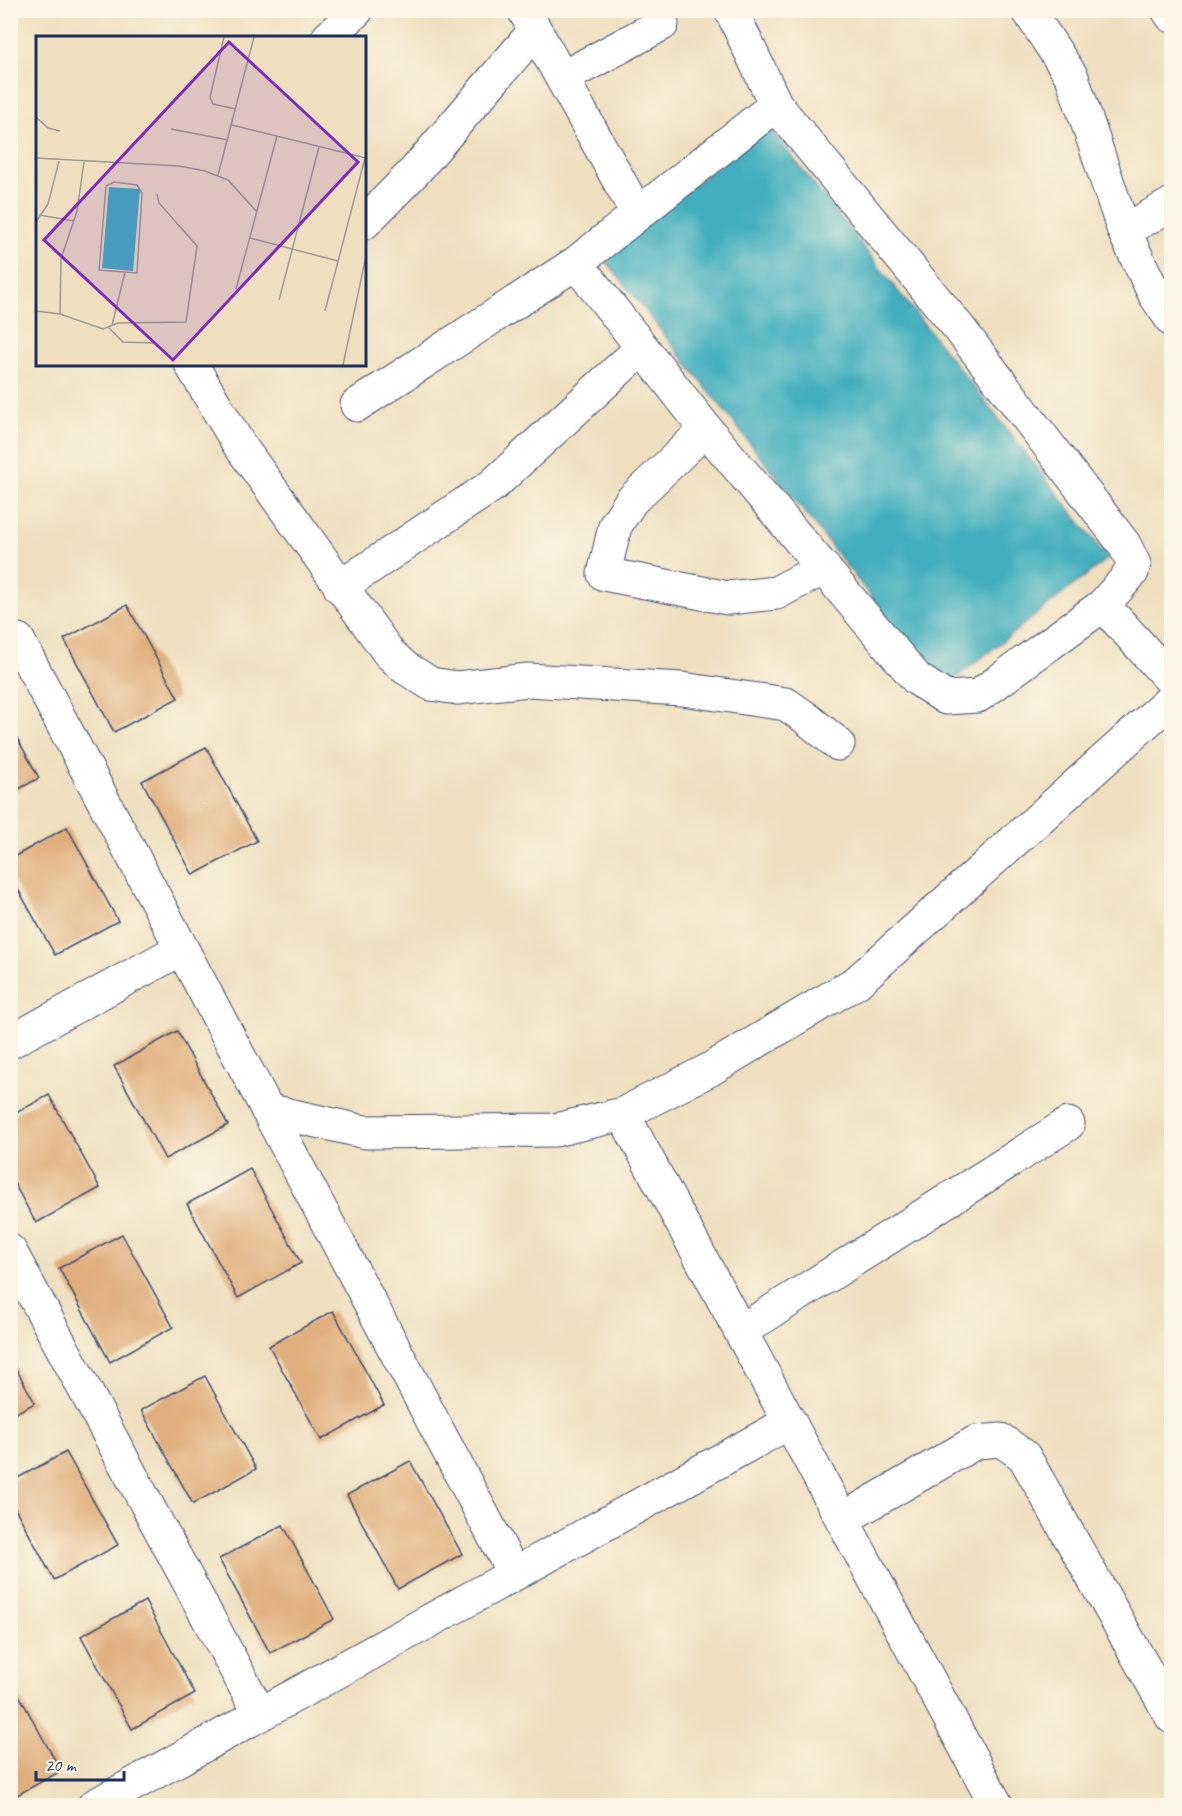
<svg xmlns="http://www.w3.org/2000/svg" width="1182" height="1816" viewBox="0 0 1182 1816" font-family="Caveat,sans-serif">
<rect width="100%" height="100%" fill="#fcf5e5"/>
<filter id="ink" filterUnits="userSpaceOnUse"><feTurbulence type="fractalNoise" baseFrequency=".0167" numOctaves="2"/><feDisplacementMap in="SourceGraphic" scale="12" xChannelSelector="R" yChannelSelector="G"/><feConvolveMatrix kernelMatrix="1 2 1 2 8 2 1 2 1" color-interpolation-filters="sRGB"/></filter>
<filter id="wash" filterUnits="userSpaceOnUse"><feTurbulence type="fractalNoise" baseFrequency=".008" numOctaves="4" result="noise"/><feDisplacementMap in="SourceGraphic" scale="24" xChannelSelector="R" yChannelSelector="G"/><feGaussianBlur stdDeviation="1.35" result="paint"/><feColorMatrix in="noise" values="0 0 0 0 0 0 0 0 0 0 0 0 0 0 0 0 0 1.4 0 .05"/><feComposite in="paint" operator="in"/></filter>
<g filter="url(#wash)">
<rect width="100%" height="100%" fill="#efdfbf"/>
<path fill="#40aebd" stroke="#2e6e8e" stroke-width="1.5" d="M768,126L1108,558L943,688L603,257Z"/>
<g id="blocks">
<path fill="#dfae7b" d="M127,605L178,698L114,732L64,639Z
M10,725L39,778L10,794Z
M206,747L257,841L193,875L142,781Z
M67,827L118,921L55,955L10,875V859Z
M177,1031L228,1125L165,1159L114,1066Z
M49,1095L100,1188L36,1223L10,1176V1116Z
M250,1169L301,1263L238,1298L187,1204Z
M122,1234L173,1327L110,1362L59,1268Z
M333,1311L384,1405L321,1440L269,1346Z
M10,1358L35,1403L10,1416Z
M205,1376L256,1469L193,1504L141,1410Z
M66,1452L118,1545L54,1580L10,1499V1482Z
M410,1461L462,1554L398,1589L347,1495Z
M283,1525L334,1619L270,1653L219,1559Z
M145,1601L195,1694L132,1729L81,1636Z
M10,1679L61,1771L10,1799Z"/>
</g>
</g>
<g filter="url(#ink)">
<use href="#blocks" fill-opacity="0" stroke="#3b496d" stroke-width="1.5"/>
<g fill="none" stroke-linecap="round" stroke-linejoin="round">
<g stroke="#3b496d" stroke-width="35">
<path id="minor" d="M524,10L637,213
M731,10L776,105
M1028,10L1072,77L1124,231L1155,295L1172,320
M1168,10L1172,16
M328,38L357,10
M562,78L662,24
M776,105L959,328L1124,544L1134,564L1132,572L1103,605L978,696L946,698L917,679L706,429L576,263Z
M364,223L415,171L535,31
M1124,231L1172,204
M191,364L238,443L389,653L404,667L431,684L457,688L528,680L682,689L786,704L806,718L838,744
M357,405L576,263
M706,429L631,501L615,526L604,574L728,598L776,593L824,568
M340,587L493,485L642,348
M1103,605L1172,681
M18,640L514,1574
M10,1042L181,949
M267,1110L365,1132L555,1130L623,1114L709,1070L857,982L1172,699
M623,1114L997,1806
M10,1251L260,1714
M741,1331L1068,1124
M843,1519L976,1442L1001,1440L1024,1456L1172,1717
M94,1806L790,1422"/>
</g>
<use href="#minor" stroke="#fff" stroke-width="33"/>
</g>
</g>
<g transform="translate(36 36)">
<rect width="330" height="330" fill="#efdfbf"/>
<path d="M73,151L104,153L97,235L66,232Z" fill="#40aebd"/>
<path fill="none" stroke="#9a9998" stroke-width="1.5" d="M188,1L174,61L177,68L200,73M0,81L12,92L24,95M196,89L330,122M135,93L192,104M0,122L143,130L169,135L192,144L221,176M182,139L218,1M78,146L101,149L106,157L101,237L63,234L70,150ZM3,179L38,185M0,186L12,168L23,125M214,202L302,225M200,253L241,100M243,264L283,111M0,275L24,278L67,293L82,287L150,286L161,210L123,167L121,158M289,275L329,122M24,278L25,223L41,175L48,126M76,289L89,236M73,292L87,306L117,307M307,329L330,220"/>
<path fill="#7b2cbf" fill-opacity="0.15" stroke="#7b2cbf" stroke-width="3" d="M193,6L322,126L137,324L8,204Z"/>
<rect width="330" height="330" fill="none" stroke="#1b2f5e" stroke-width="3"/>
</g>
<rect width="1182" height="1816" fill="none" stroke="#fcf5e5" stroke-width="36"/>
<path d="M36 1771v9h88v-9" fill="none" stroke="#1b2f5e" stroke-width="3"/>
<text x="45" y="1771" font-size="18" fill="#1b2f5e" stroke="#fcf5e5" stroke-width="4.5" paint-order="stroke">20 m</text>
</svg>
